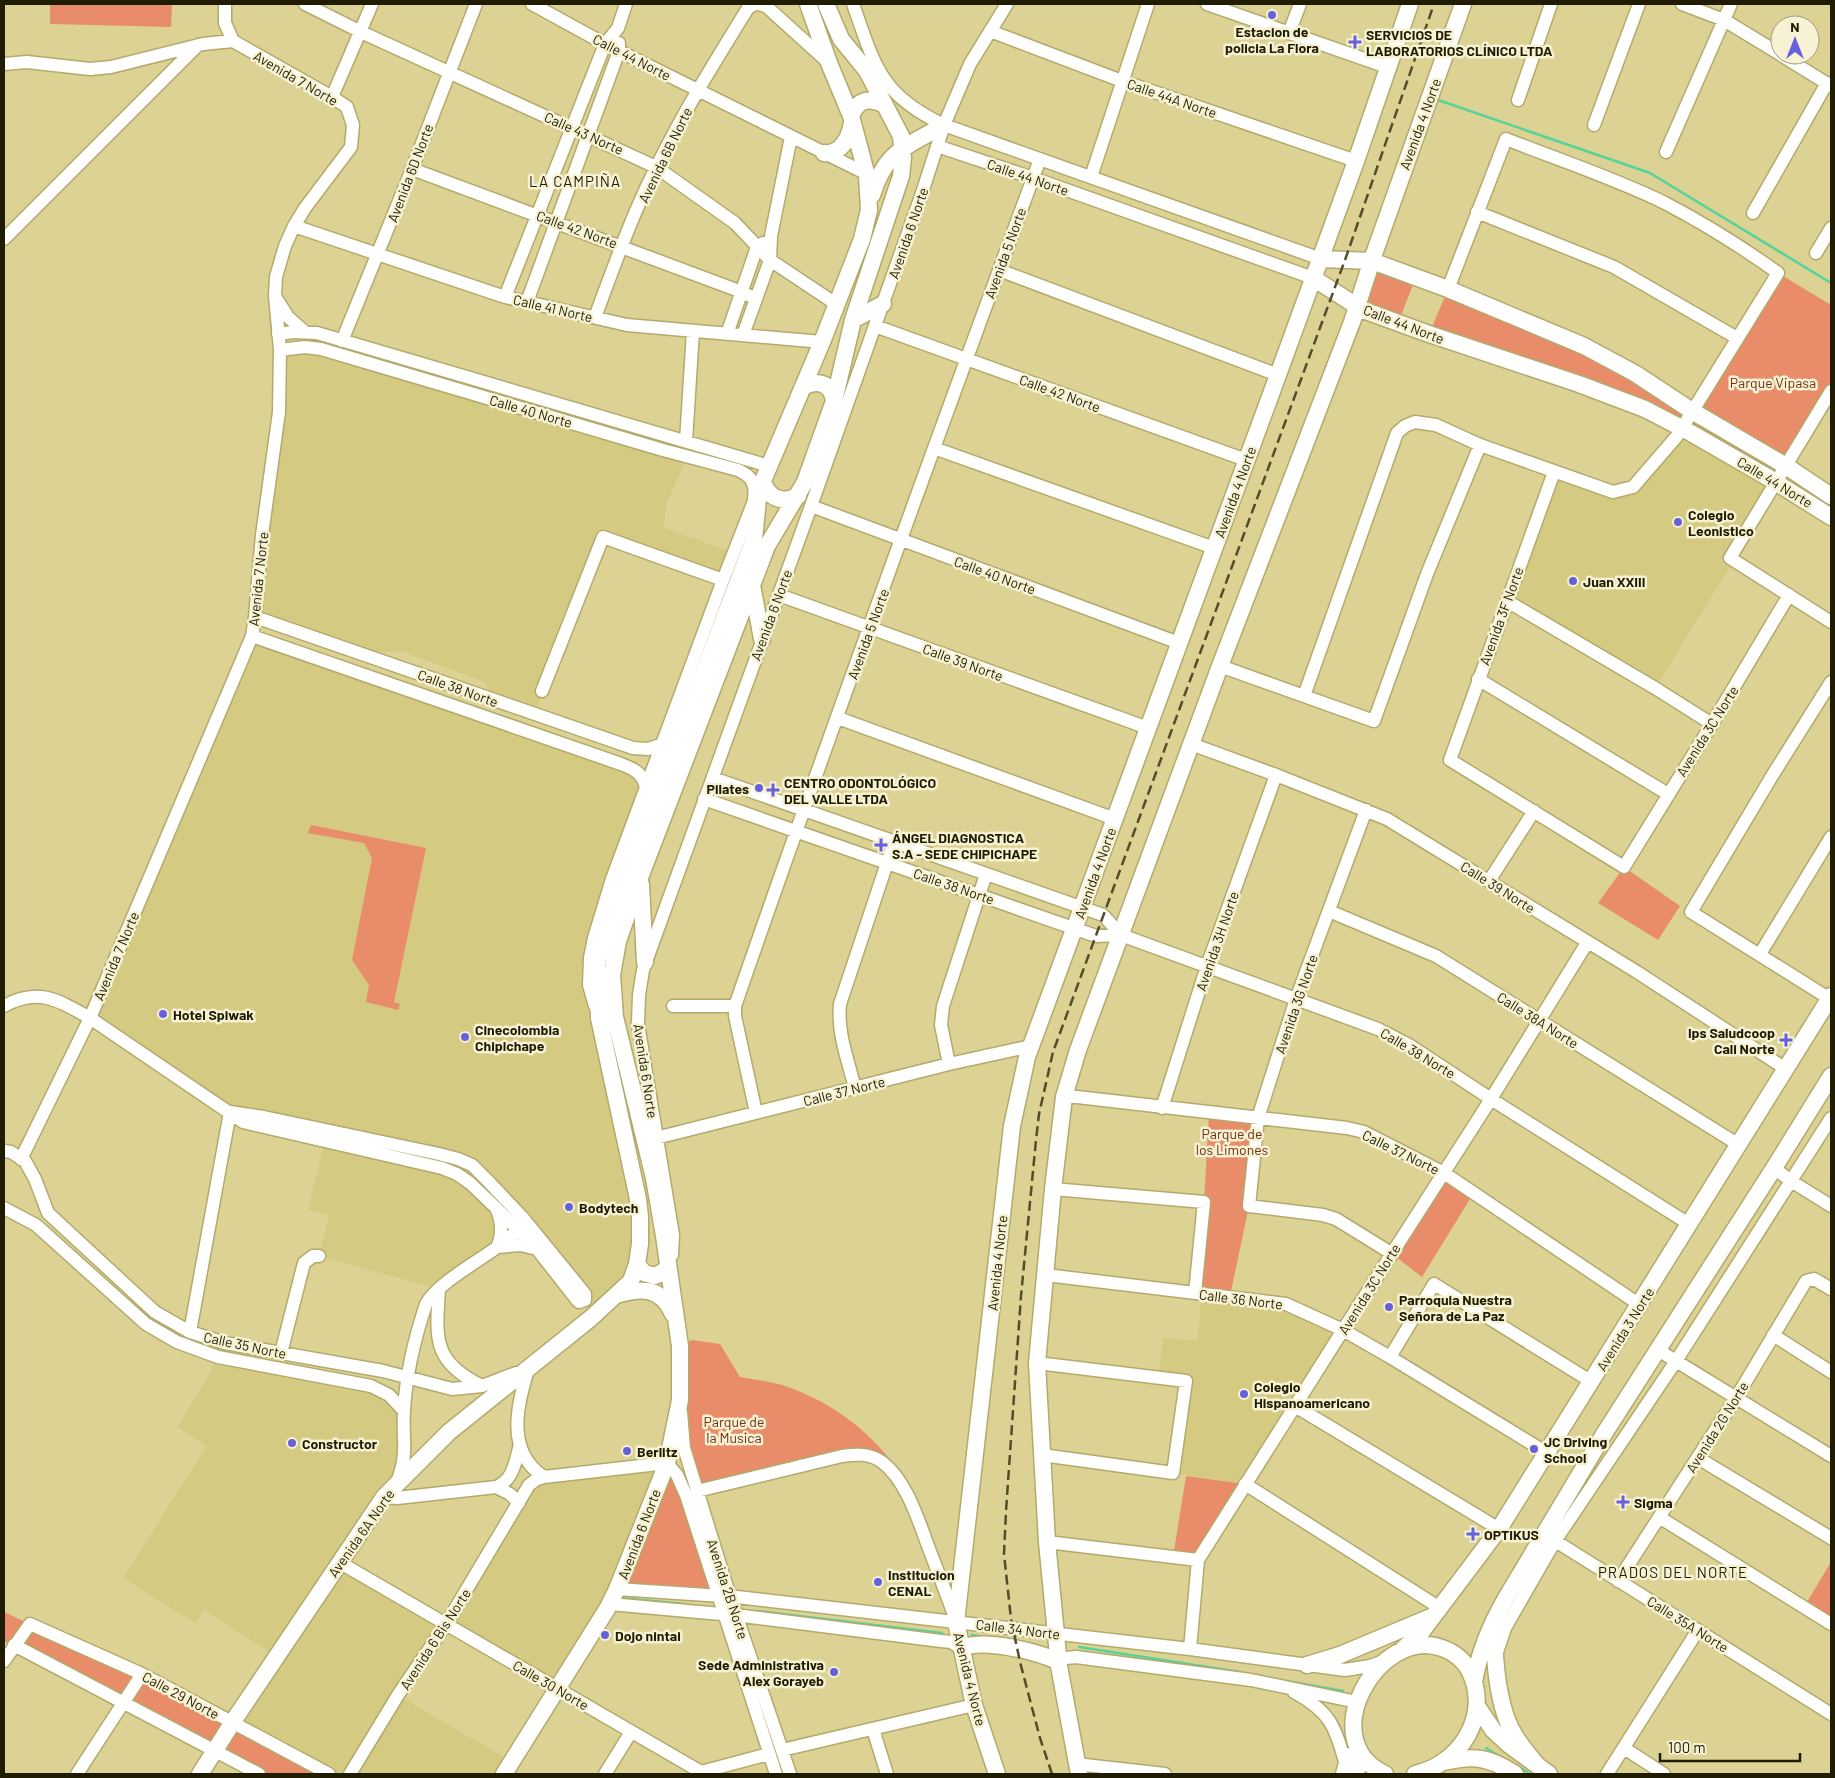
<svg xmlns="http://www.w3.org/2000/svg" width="1835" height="1778" viewBox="0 0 1835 1778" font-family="Barlow,sans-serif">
<rect width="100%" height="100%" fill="#dbd293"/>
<path fill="#d4ca82" d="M305,347L687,456L666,505L664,528L733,553L723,580L603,537L534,715L496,701L485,682L401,651L362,653L255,617L280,350Z
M1682,428L1776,482L1734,560L1655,688L1507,601L1554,472L1624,490Z
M252,636L621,764L644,781L597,927L637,1262L599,1310L472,1165L230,1112L90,1018Z
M325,1141L442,1168L495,1207L501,1237L439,1289L319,1256L329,1215L308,1210Z
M1202,1294L1286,1304L1343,1330L1245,1484L1173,1473L1186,1381L1158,1378L1163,1338L1197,1341Z
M218,1357L359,1382L404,1411L403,1467L340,1562L446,1624L529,1485L667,1463L617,1589L557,1689L446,1624L399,1696L512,1762L504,1774H329L233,1723L276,1656L204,1610L195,1623L123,1578L207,1446L177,1427L204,1384Z"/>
<path fill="#e98c69" d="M50,4H172L171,27L50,24Z
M1372,261L1416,277L1398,323L1363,310Z
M1778,273L1831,305V391L1786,466L1831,496V517L1691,433L1429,334L1448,289L1584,346L1692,411Z
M311,825L426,848L394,1002L400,1004L398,1010L366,1002L369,985L352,960L372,858L364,843L308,833Z
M1624,867L1680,906L1658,940L1598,903Z
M1209,1113L1258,1118L1249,1206L1230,1296L1195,1293L1204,1202Z
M1444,1173L1473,1194L1422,1277L1391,1253Z
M692,1340L720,1344L740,1377C754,1380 771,1381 785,1386C826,1400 861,1424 888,1457L886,1460L868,1455L697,1491L684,1448L680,1346Z
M672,1467L718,1595L624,1589Z
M1186,1476L1245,1484L1198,1560L1173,1557Z
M1831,1562V1624L1804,1607Z
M4,1612L30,1624L329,1774H259L4,1641Z"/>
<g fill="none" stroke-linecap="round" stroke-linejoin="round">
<path stroke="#56d39b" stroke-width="2.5" d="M1438,100L1650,173L1831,283
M621,1598L684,1604
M757,1611L942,1633
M972,1635L986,1637
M1079,1647L1240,1672
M1275,1679L1343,1691
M1486,1748L1504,1759
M1518,1766L1530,1774"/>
<g stroke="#b3aa6b" stroke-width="15">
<path id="minor" d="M225,4V23L233,41
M305,4L361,32L656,167L735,223L770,260L836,304
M532,4L605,44L867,174
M758,4L766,6L829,63
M853,4C875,66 880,95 944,125L1321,259
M1207,4L1387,67
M1682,4L1724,20L1780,54
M990,31L1122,81L1356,161
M1289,33L1300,4
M1781,55L1831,86
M4,64L27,62L90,69L111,67L203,44L233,41
M332,97L372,4
M1518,100L1551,4
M1594,125L1639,4
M937,146L1033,178L1313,278
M1666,152L1731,4
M412,169L742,292L756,299
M1091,177L1148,4
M1477,212L1614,267L1737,338
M1753,213L1827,83
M294,226L505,297L627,325L822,342
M4,239L198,45
M1816,253L1831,228
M999,270L1278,375
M505,297L605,44L618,28L626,4
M276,298L288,317L305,332
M527,302L619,51V43
M595,317C614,267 632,214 657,166C684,111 716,60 748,8L755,4
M875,326L1246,460
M278,334L293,332L317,333L769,466
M727,334L757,247L763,243
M743,335L770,260L771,236L791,137
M342,341L412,169L476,4
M280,350L305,347L321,349L663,450L738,470C752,476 756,484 754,499
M1831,391L1730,558L1831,622
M686,441L693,331
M934,448L1214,548
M1554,472L1450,760L1624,867L1712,724L1789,595
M811,506L1179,643
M779,595L1148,728
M1507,601L1655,688L1712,724
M255,617L633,748L648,749L663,744
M252,636L621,764C634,769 643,773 646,788
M1220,666L1374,721L1427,574L1480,445
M1478,679L1668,794
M542,691L603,537L723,580
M1304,696L1397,433L1405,426L1415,422L1436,425L1480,445L1613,492L1633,487L1677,436L1778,273C1742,247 1705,224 1665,203C1614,178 1559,160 1506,139L1448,289
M838,718L1115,819
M1191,744L1276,775L1387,819L1637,972L1786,1069
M713,778L1103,915L1121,935
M704,799L1096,936L1121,935L1378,1029L1409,1045L1491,1099L1689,1224
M1366,810L1296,999L1258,1118L1249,1206L1323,1215L1336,1219L1391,1253
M1489,881L1534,811
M1329,911L1436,956L1739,1145
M1760,954L1831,837
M1830,999L1691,912L1772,776L1831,682
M4,1006C38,987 58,1000 90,1018L243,1122L442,1168L457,1174L470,1183L495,1207L537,1249L577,1300L579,1302L585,1300V1294L523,1218L487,1180L472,1165L458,1159L439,1154L264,1117L230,1112
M595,1006L589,985L590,958L594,938L612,879L723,580L754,501
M673,1006H735
M949,1064L941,1025L943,1006L986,874
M855,1088C848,1060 837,1033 840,1004L894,842
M1064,1097H1077L1347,1128L1364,1132L1444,1173L1640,1305
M1162,1108L1207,966L1276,775
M756,1113L735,1016V1006C833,723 936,441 1040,159
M656,1138L949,1064L1031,1046
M4,1151L11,1152L25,1161L35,1179L48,1213L155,1312L190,1332L225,1343L383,1371L452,1389L482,1386L516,1373
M21,1159L90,1018L252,636L255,617L262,535L279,412L280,350L275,296L276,277L285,246L294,226L305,208L351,147L353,125L347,107L332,97L233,41
M1774,1168L1791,1181L1831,1206
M1053,1189L1204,1202L1195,1293
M4,1208L36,1225L146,1324L177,1342L218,1357L371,1386L389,1395L404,1411
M496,1208C502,1220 503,1235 497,1247
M497,1247L521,1245L537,1249
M672,1255L673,1235L638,1024L639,995L643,970L811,506L921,196L944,125L970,64L1007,4
M1046,1275L1286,1304L1343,1330L1390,1357L1547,1453
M439,1289C436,1338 432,1362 482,1386
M190,1332L230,1112
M1773,1335L1831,1372
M1658,1350L1831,1456
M281,1353L304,1263L313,1256H319
M1390,1357L1434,1284L1592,1382
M1037,1363L1186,1381L1173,1473L1042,1455
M529,1366C518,1403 504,1451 544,1477
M1295,1406L1499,1529
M681,1412L684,1448L730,1597L790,1774
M1698,1458L1831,1538
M397,1482C409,1452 402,1439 404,1410C406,1375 415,1337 426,1304C437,1284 477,1262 496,1248C505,1241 514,1233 523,1226
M1245,1484L1440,1608
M496,1487L510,1494L519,1503
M697,1491L842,1456C856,1454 870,1453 882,1462C906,1480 918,1519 928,1546C937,1570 947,1594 955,1618
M384,1497L397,1498L496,1487C514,1480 515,1461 520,1445
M1659,1517L1831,1624
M1549,1537L1831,1714
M1047,1542L1198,1560
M339,1562L701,1772L769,1754
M1618,1581L1736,1398L1806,1281L1814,1279L1831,1289
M617,1589L737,1597L1190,1649L1345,1670L1370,1666L1384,1661
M610,1604L743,1616L941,1641L951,1642L962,1649
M14,1645L259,1774
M1190,1649L1198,1560L1343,1330L1491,1099L1587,943
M1497,1652L1505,1628L1555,1541L1676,1361L1831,1118
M4,1661L30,1624L142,1674L329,1774
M1059,1662L1066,1658L1076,1657L1251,1680L1357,1702
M1294,1692C1329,1711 1335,1725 1345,1762
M873,1729L887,1774
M1624,1748L1664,1774
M782,1750L974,1705
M1076,1764L1165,1774
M77,1774L142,1674
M350,1774L398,1695L446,1624L529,1485L537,1479L544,1477L667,1463L677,1475L686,1495L776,1774
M605,1774L631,1732
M1342,1774L1347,1754
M1607,1774L1698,1630"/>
</g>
<g stroke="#b3aa6b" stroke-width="19">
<path id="major" d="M851,116C858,99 869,97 885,105
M824,153C841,155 850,137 852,122
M872,195C886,150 906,147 944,125
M1321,259L1372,261L1448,289L1584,346L1636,374L1692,411L1786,466L1831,496
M1313,278L1363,310L1429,334L1579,384L1645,409L1691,433L1769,478L1831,517
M853,320L883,304
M803,387C817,379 832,383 834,401
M763,481C768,498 782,504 798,496
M752,585L762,639
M641,884L645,962
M637,1264L644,1273L655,1276L664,1271L668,1266
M616,1295C641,1288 661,1286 673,1314
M1493,1627C1495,1656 1496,1686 1505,1714C1511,1734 1525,1751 1538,1766
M962,1649C977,1637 1042,1652 1059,1662
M1403,1649L1420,1634L1499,1529L1831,996
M1307,1665L1340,1655L1431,1617
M1474,1682C1479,1652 1491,1624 1506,1598L1604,1434L1774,1168L1831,1076
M1477,1706L1493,1730L1508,1744L1549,1774
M1444,1762C1474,1755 1489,1757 1515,1774
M200,1774L236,1717L384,1497L449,1432L591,1318L631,1281L637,1264L640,1244V1217L638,1199L599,1018L597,965L603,939L610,919L754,539L759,490L822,342L862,239L869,210L867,176L851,116L829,63L808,4
M504,1774L607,1609L617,1589L667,1463L680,1400V1346L664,1236L654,1178L615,1017L612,975L618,941L641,875L767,546L805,482L834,401L853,320L901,176L903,158L901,136L867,71L841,39L826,4
M997,1774L974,1705L956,1622L1012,1126L1027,1057L1278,375L1356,161L1410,4
M1079,1774L1059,1666L1055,1624L1047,1542L1037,1363L1053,1189L1064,1097L1078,1050L1220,666L1352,322L1374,254L1463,4
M1356,1774L1360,1754
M1385,1774C1312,1740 1380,1625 1442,1648C1454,1652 1465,1661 1470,1672C1491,1716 1460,1764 1415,1774"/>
</g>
<use href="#minor" stroke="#fff" stroke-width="12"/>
<use href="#major" stroke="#fff" stroke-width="16"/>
<path stroke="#524d2a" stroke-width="2.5" stroke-dasharray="10 5" stroke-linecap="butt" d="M1052,1774L1040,1738L1020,1662L1011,1619L1004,1554L1006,1511L1021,1296L1036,1140L1039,1114L1053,1052L1345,260L1434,4"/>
</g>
<g fill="#6661da" stroke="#f6f2d3" stroke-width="2">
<circle cx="1272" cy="15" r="5"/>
<path d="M1352.5 34.5h5v5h5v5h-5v5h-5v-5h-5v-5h5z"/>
<circle cx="1678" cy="522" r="5"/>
<circle cx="1573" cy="581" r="5"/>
<circle cx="759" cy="788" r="5"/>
<path d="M770.5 782.5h5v5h5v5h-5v5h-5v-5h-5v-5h5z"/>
<path d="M878.5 837.5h5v5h5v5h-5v5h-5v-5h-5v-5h5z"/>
<circle cx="163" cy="1014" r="5"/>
<circle cx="465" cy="1037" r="5"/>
<path d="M1783.5 1032.5h5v5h5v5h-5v5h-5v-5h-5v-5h5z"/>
<circle cx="569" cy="1207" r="5"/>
<circle cx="1389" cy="1307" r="5"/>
<circle cx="1244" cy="1394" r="5"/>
<circle cx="292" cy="1443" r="5"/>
<circle cx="1534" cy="1449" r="5"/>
<circle cx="627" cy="1451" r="5"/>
<path d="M1620.5 1494.5h5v5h5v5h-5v5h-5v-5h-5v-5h5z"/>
<path d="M1470.5 1526.5h5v5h5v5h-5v5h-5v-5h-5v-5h5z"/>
<circle cx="878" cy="1582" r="5"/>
<circle cx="605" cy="1635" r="5"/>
<circle cx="834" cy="1672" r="5"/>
</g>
<g text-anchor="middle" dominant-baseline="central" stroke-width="5" stroke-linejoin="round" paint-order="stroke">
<g font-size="14" font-weight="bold" fill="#201c03" stroke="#f6f2d3" text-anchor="start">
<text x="1272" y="31" text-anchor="middle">Estacion de<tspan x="1272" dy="16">policia La Flora</tspan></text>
<text x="1366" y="34">SERVICIOS DE<tspan x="1366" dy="16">LABORATORIOS CLÍNICO LTDA</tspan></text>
<text x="1688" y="514">Colegio<tspan x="1688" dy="16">Leonistico</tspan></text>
<text x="1583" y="581">Juan XXIII</text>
<text x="784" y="782">CENTRO ODONTOLÓGICO<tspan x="784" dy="16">DEL VALLE LTDA</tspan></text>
<text x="749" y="788" text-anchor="end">Pilates</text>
<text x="892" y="837">ÁNGEL DIAGNOSTICA<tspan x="892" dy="16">S.A - SEDE CHIPICHAPE</tspan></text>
<text x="173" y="1014">Hotel Spiwak</text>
<text x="475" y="1029">Cinecolombia<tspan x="475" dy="16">Chipichape</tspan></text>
<text x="1775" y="1032" text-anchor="end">Ips Saludcoop<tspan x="1775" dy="16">Cali Norte</tspan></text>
<text x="579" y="1207">Bodytech</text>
<text x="1399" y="1299">Parroquia Nuestra<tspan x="1399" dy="16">Señora de La Paz</tspan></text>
<text x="1254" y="1386">Colegio<tspan x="1254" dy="16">Hispanoamericano</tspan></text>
<text x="1544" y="1441">JC Driving<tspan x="1544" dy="16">School</tspan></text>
<text x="302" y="1443">Constructor</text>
<text x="637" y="1451">Berlitz</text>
<text x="1634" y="1502">Sigma</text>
<text x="1484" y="1534">OPTIKUS</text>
<text x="888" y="1574">Institucion<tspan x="888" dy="16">CENAL</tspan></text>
<text x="615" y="1635">Dojo nintai</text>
<text x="824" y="1664" text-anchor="end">Sede Administrativa<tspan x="824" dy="16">Alex Gorayeb</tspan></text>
</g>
<g font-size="14" fill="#201c03" stroke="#f6f2d3">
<text transform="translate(632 57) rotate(27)">Calle 44 Norte</text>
<text transform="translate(296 78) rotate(30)">Avenida 7 Norte</text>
<text transform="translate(1172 98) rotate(19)">Calle 44A Norte</text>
<text transform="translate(1420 124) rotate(-70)">Avenida 4 Norte</text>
<text transform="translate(584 133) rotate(24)">Calle 43 Norte</text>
<text transform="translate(665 155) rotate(-64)">Avenida 6B Norte</text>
<text transform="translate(410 173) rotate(-69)">Avenida 6D Norte</text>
<text transform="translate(1028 177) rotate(19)">Calle 44 Norte</text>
<text transform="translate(577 229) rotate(20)">Calle 42 Norte</text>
<text transform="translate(908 233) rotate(-71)">Avenida 6 Norte</text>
<text transform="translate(1005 253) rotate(-70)">Avenida 5 Norte</text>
<text transform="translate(553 308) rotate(13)">Calle 41 Norte</text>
<text transform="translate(1404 324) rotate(21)">Calle 44 Norte</text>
<text transform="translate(1060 393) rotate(20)">Calle 42 Norte</text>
<text transform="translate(531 411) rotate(16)">Calle 40 Norte</text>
<text transform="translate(1775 482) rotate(31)">Calle 44 Norte</text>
<text transform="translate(1235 492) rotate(-70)">Avenida 4 Norte</text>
<text transform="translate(995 575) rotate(20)">Calle 40 Norte</text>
<text transform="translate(258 579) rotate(-84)">Avenida 7 Norte</text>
<text transform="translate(771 615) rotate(-70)">Avenida 6 Norte</text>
<text transform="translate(1501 616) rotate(-70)">Avenida 3F Norte</text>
<text transform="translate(868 634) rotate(-70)">Avenida 5 Norte</text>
<text transform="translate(963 662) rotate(20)">Calle 39 Norte</text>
<text transform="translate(458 688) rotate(20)">Calle 38 Norte</text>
<text transform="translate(1707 731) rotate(-58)">Avenida 3C Norte</text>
<text transform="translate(1095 873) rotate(-70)">Avenida 4 Norte</text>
<text transform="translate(954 886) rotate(19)">Calle 38 Norte</text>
<text transform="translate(1498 887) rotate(32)">Calle 39 Norte</text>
<text transform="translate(1217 941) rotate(-71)">Avenida 3H Norte</text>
<text transform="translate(116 956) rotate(-67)">Avenida 7 Norte</text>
<text transform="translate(1296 1004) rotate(-71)">Avenida 3G Norte</text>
<text transform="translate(1538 1020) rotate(32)">Calle 38A Norte</text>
<text transform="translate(1418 1053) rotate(31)">Calle 38 Norte</text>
<text transform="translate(646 1071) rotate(81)">Avenida 6 Norte</text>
<text transform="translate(844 1091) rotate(-14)">Calle 37 Norte</text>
<text transform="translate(1401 1152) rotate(26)">Calle 37 Norte</text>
<text transform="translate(997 1263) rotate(-84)">Avenida 4 Norte</text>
<text transform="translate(1369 1289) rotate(-58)">Avenida 3C Norte</text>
<text transform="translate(1241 1299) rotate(7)">Calle 36 Norte</text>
<text transform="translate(1625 1329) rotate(-58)">Avenida 3 Norte</text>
<text transform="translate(245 1345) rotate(12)">Calle 35 Norte</text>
<text transform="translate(1717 1427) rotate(-58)">Avenida 2G Norte</text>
<text transform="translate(361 1533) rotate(-55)">Avenida 6A Norte</text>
<text transform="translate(639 1534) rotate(-69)">Avenida 6 Norte</text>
<text transform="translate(728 1589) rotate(72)">Avenida 2B Norte</text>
<text transform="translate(1688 1624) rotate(32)">Calle 35A Norte</text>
<text transform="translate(1018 1629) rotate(7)">Calle 34 Norte</text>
<text transform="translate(435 1639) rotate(-57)">Avenida 6 Bis Norte</text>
<text transform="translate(970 1679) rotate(76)">Avenida 4 Norte</text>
<text transform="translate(551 1685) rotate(30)">Calle 30 Norte</text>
<text transform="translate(181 1695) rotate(28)">Calle 29 Norte</text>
</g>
<g font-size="14" fill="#702e13" stroke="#f6f2d3">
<text x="1773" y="382">Parque Vipasa</text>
<text x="1232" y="1133">Parque de<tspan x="1232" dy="16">los Limones</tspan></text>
<text x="734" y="1421">Parque de<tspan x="734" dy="16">la Musica</tspan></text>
</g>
<g font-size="15" letter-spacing="1" fill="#201c03" stroke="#f6f2d3">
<text x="575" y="181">LA CAMPIÑA</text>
<text x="1673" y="1572">PRADOS DEL NORTE</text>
</g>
</g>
<rect width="1835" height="1778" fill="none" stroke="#201c03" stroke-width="10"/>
<g transform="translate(1795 40)"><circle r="24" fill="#f6f2d3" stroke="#a09c80"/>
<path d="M0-4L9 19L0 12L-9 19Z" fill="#6661da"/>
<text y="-8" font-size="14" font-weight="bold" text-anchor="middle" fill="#201c03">N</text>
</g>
<path d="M1660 1753v8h140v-8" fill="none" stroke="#201c03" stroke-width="2.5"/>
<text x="1668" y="1753" font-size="15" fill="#201c03" stroke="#f6f2d3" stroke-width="4" paint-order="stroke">100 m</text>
</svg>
